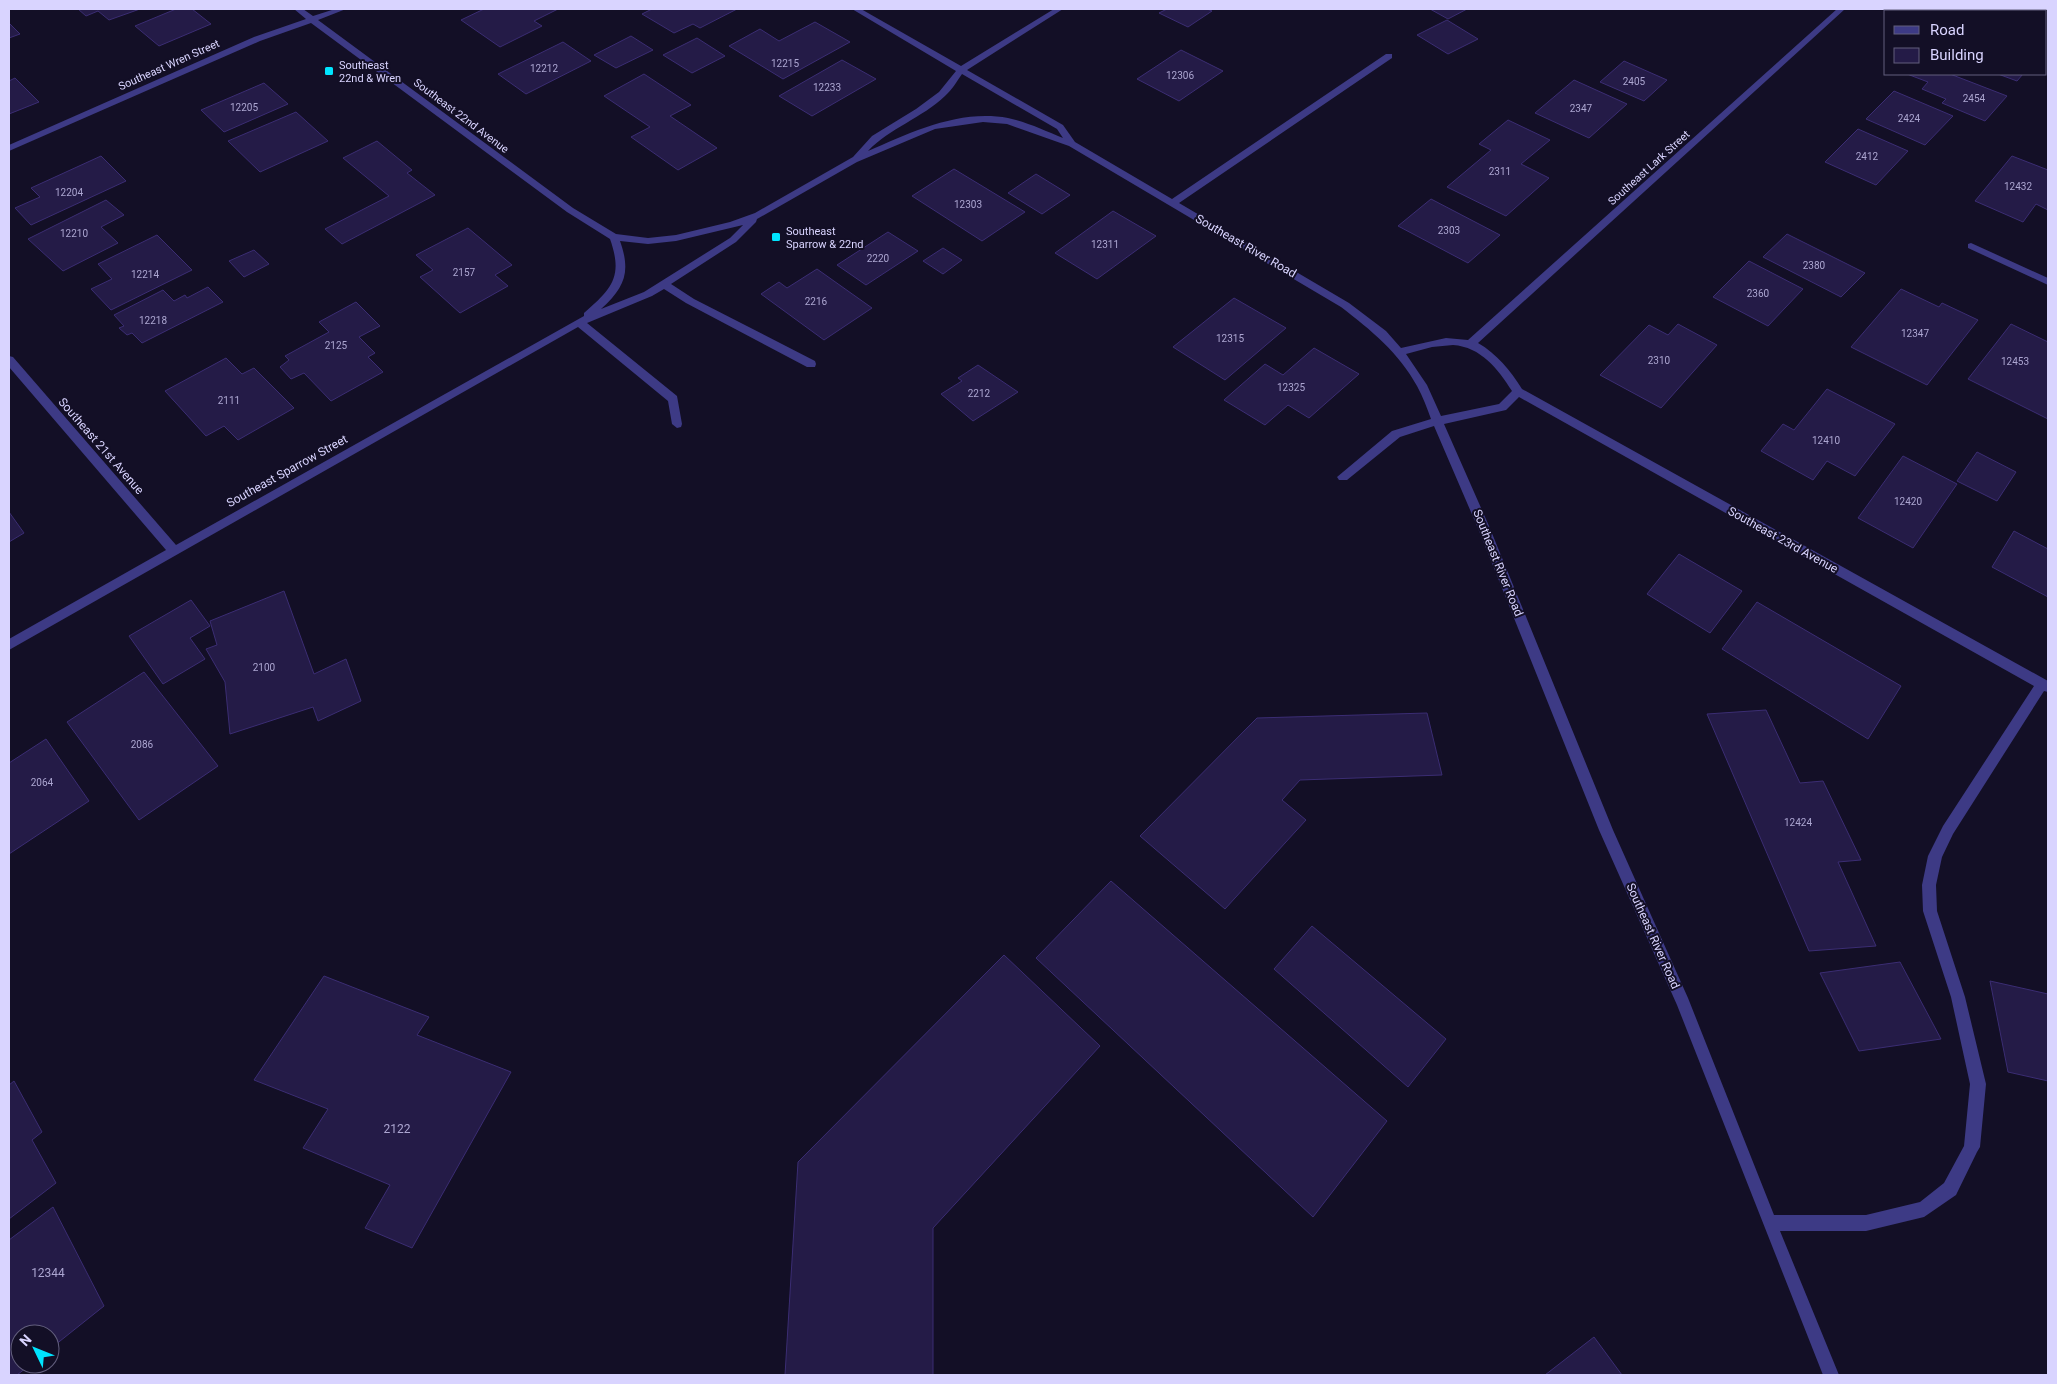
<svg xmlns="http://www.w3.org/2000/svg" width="2057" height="1384" viewBox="0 0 2057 1384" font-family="Roboto,sans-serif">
<rect width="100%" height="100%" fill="#130f26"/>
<path fill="#241b47" stroke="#3b2d73" d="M78,9H140L109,20L98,11L86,16Z
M176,9H192L211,24L159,46L135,26Z
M484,9H558L534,21L542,26L500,47L461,20Z
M652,9H737L700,28L693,24L674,33L642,14Z
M1167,9H1207L1212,11L1188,27L1159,13Z
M1430,9H1467L1448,19Z
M1447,20L1478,39L1448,54L1417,35Z
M815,22L850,42L783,79L729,46L760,29L779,41Z
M9,23L20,34L9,38Z
M631,36L653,50L616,68L594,55Z
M697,38L725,56L692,73L663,55Z
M563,42L591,61L526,94L498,74Z
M1181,50L1223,71L1179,101L1137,79Z
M842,60L876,79L812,116L779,96Z
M1624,61L1667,80L1644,101L1600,82Z
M644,74L691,105L670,116L717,148L678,170L631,137L650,127L604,96Z
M1907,74H1950L2007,96L1985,121L1942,103L1946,99L1922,89L1928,82Z
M1998,74H2023L2017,81Z
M15,78L39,102L9,114V81Z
M1574,80L1627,104L1589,138L1535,113Z
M264,83L288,104L224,132L201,110Z
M1894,91L1953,116L1925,145L1866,119Z
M296,112L328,141L260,172L228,141Z
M1508,120L1550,140L1521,164L1549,178L1506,216L1447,187L1491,150L1479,144Z
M1858,129L1908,151L1876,185L1825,162Z
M377,141L412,170L407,173L435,195L342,244L325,229L389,196L343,158Z
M101,156L126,181L31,225L15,208L40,197L31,188Z
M2012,156L2048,170V210L2036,204L2023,222L1975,201Z
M954,169L1025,212L982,241L912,196Z
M1036,174L1070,195L1042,214L1008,193Z
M1431,199L1500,235L1468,263L1398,226Z
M106,200L124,215L101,227L118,243L63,271L28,239Z
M1113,211L1156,236L1097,279L1055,253Z
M468,228L512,265L495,275L508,286L460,313L420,277L433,270L416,255Z
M888,232L918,251L866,285L837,265Z
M1787,234L1865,273L1841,297L1763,257Z
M157,235L192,270L111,310L91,289L112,279L98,264Z
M943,248L962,260L943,274L923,261Z
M254,250L269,264L244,277L229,261Z
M1749,261L1803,289L1768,326L1713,297Z
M817,269L872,308L824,340L761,294L779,282L787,288Z
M208,287L223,302L142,343L132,333L127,335L119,328L124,326L114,315L163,290L174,301L185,295L187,298Z
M1901,289L1939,307L1942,303L1978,320L1927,385L1851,347Z
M1234,298L1286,328L1225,380L1173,347Z
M356,302L380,326L359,337L375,353L368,357L383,372L331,401L304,373L291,379L280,367L289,360L285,356L329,332L319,322Z
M1678,324L1717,345L1661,408L1600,375L1649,325L1668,335Z
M2011,324L2048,342V419L1968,379Z
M1314,348L1359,374L1309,418L1288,405L1265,425L1224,400L1265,364L1283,375Z
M226,358L242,374L254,368L294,408L238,440L224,426L206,436L165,391Z
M978,365L1018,392L973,421L941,394L962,381L958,378Z
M1827,389L1895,424L1855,476L1827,461L1813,480L1761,451L1783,424L1794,430Z
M1977,452L2016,472L1997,501L1957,481Z
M1903,456L1957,484L1913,548L1858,518Z
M9,512L24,533L9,542Z
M2014,531L2048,549V597L1992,567Z
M1679,554L1742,591L1710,633L1647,594Z
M284,591L314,674L346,659L361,701L318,721L313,707L230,734L225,682L206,649L217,645L210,621Z
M191,600L210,626L190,638L205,659L163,684L129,636Z
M1757,602L1901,686L1868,739L1722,649Z
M144,672L218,766L139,820L67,722Z
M1766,710L1800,783L1823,781L1861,860L1838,862L1876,946L1809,951L1707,714Z
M1427,713L1442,775L1300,780L1282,800L1306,820L1225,909L1140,836L1257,718Z
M46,739L89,801L9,854V763Z
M1111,881L1387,1121L1313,1217L1036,958Z
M1312,926L1446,1039L1408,1087L1274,969Z
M1004,955L1100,1046L933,1228V1375H785L798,1162Z
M1900,962L1941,1039L1859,1051L1820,973Z
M324,976L429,1017L417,1035L511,1072L412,1248L365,1228L390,1185L303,1148L328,1109L254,1080Z
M1990,981L2048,994V1081L2008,1072Z
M14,1081L42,1132L32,1140L56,1183L9,1219V1085Z
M53,1207L104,1306L50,1349V1334H20V1364H31L17,1375H9V1240Z
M1594,1337L1622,1375H1545Z"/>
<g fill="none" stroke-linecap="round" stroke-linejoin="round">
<path fill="#3d3a85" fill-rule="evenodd" d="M294,9H303L313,16L335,9H346L318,20L573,208L616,234L648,238L676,235L730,222L755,213L853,157L872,136L916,109L939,92L956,71L852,9H861L961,66L1054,9H1063L967,70L1063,125L1075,142L1172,199L1386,54H1392V58L1179,203L1349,303L1386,331L1401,348L1446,338L1468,340L1837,9H1845L1478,343C1497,354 1510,370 1522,389L2048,681V692L2044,691L1953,834L1942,857L1936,885L1937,911L1965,997L1986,1084L1980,1147L1977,1152L1956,1195L1924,1217L1866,1231H1780L1839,1375H1823L1677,1005L1599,830L1477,526L1434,426L1400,437L1347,480H1339L1337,477L1392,431L1431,419C1427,408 1423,397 1417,386C1399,353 1371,330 1341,307L1069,146L1007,124L983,122L935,129L857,162L757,219L756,222L736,242L671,284L694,299L815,361L816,364L815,367H807L686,303L664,289L652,296L587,323L677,396L682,424L681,427L677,428L672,424L668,401L578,327L9,650V639L166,550L9,367V356L13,357L176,545L584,316V313C613,288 623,276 610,239L567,212L311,23L260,41L9,151V145L254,37L306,19ZM962,74L1057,129L1063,138C1046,131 1027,122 1008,118C959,109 912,132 868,151C890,128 922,118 945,96C952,90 957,81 962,74ZM743,225L730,238L644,292L601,309C625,287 631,272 620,241L648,244L676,241ZM1453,345C1481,347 1498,369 1512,391L1499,404L1441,416L1427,385L1406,354L1432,347ZM1519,397L2034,686L1943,826L1928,856L1922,885L1923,911L1951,997L1970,1084L1964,1146L1944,1183L1920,1202L1866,1215H1774L1688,998L1613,830L1489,526L1444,424L1506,410Z
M1971,243L2048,278V285L1968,248V244Z"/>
</g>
<g fill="#00e5ff" stroke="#130f26" stroke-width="2">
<rect x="324" y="66" width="10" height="10" rx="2.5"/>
<rect x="771" y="232" width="10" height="10" rx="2.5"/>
</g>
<g text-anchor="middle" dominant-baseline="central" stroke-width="4" stroke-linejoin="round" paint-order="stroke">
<g font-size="10" fill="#aca6d1">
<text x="785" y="63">12215</text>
<text x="544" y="68">12212</text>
<text x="1180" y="75">12306</text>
<text x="1634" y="81">2405</text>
<text x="827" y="87">12233</text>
<text x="1974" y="98">2454</text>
<text x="244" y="107">12205</text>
<text x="1581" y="108">2347</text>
<text x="1909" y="118">2424</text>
<text x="1867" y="156">2412</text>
<text x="1500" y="171">2311</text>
<text x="2018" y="186">12432</text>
<text x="69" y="192">12204</text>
<text x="968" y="204">12303</text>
<text x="1449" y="230">2303</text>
<text x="74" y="233">12210</text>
<text x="1105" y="244">12311</text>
<text x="878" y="258">2220</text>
<text x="1814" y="265">2380</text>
<text x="464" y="272">2157</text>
<text x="145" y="274">12214</text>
<text x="1758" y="293">2360</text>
<text x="816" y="301">2216</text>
<text x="153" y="320">12218</text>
<text x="1915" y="333">12347</text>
<text x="1230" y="338">12315</text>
<text x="336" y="345">2125</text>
<text x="1659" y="360">2310</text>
<text x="2015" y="361">12453</text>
<text x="1291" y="387">12325</text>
<text x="979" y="393">2212</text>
<text x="229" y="400">2111</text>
<text x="1826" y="440">12410</text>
<text x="1908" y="501">12420</text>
<text x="264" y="667">2100</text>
<text x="142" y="744">2086</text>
<text x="42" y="782">2064</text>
<text x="1798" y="822">12424</text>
</g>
<g font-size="11" fill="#d9d4ff" stroke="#130f26">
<text transform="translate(169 65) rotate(-24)">Southeast Wren Street</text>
<text transform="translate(461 116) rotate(37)">Southeast 22nd Avenue</text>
<text transform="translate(1649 168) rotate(-42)">Southeast Lark Street</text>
</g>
<g font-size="11" fill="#d9d4ff" stroke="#130f26" text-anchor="start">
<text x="339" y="65">Southeast<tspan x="339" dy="13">22nd &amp; Wren</tspan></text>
<text x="786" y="231">Southeast<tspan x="786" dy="13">Sparrow &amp; 22nd</tspan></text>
</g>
<g font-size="12" fill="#d9d4ff" stroke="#130f26">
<text transform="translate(1246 246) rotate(30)">Southeast River Road</text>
<text transform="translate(101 446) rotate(49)">Southeast 21st Avenue</text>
<text transform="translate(287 471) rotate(-29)">Southeast Sparrow Street</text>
<text transform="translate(1783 540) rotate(29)">Southeast 23rd Avenue</text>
<text transform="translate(1498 563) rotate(68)">Southeast River Road</text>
<text transform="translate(1653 936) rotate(66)">Southeast River Road</text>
</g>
<g font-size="12" fill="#aca6d1">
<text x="397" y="1129">2122</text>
<text x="48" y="1273">12344</text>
</g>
</g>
<rect width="2057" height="1384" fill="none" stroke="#d9d4ff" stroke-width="20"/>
<rect x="1884" y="10" width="162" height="65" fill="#130f26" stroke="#625e7d"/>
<rect x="1894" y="26" width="25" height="8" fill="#3d3a85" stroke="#625e7d"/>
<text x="1930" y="35" font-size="15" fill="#d9d4ff">Road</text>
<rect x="1894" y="48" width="25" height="15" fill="#241b47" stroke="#625e7d"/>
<text x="1930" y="60" font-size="15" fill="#d9d4ff">Building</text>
<g transform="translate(35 1349) rotate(313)"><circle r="24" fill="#130f26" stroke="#625e7d"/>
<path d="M0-4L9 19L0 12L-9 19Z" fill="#00e5ff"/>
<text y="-8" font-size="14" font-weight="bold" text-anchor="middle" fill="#d9d4ff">N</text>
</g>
</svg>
